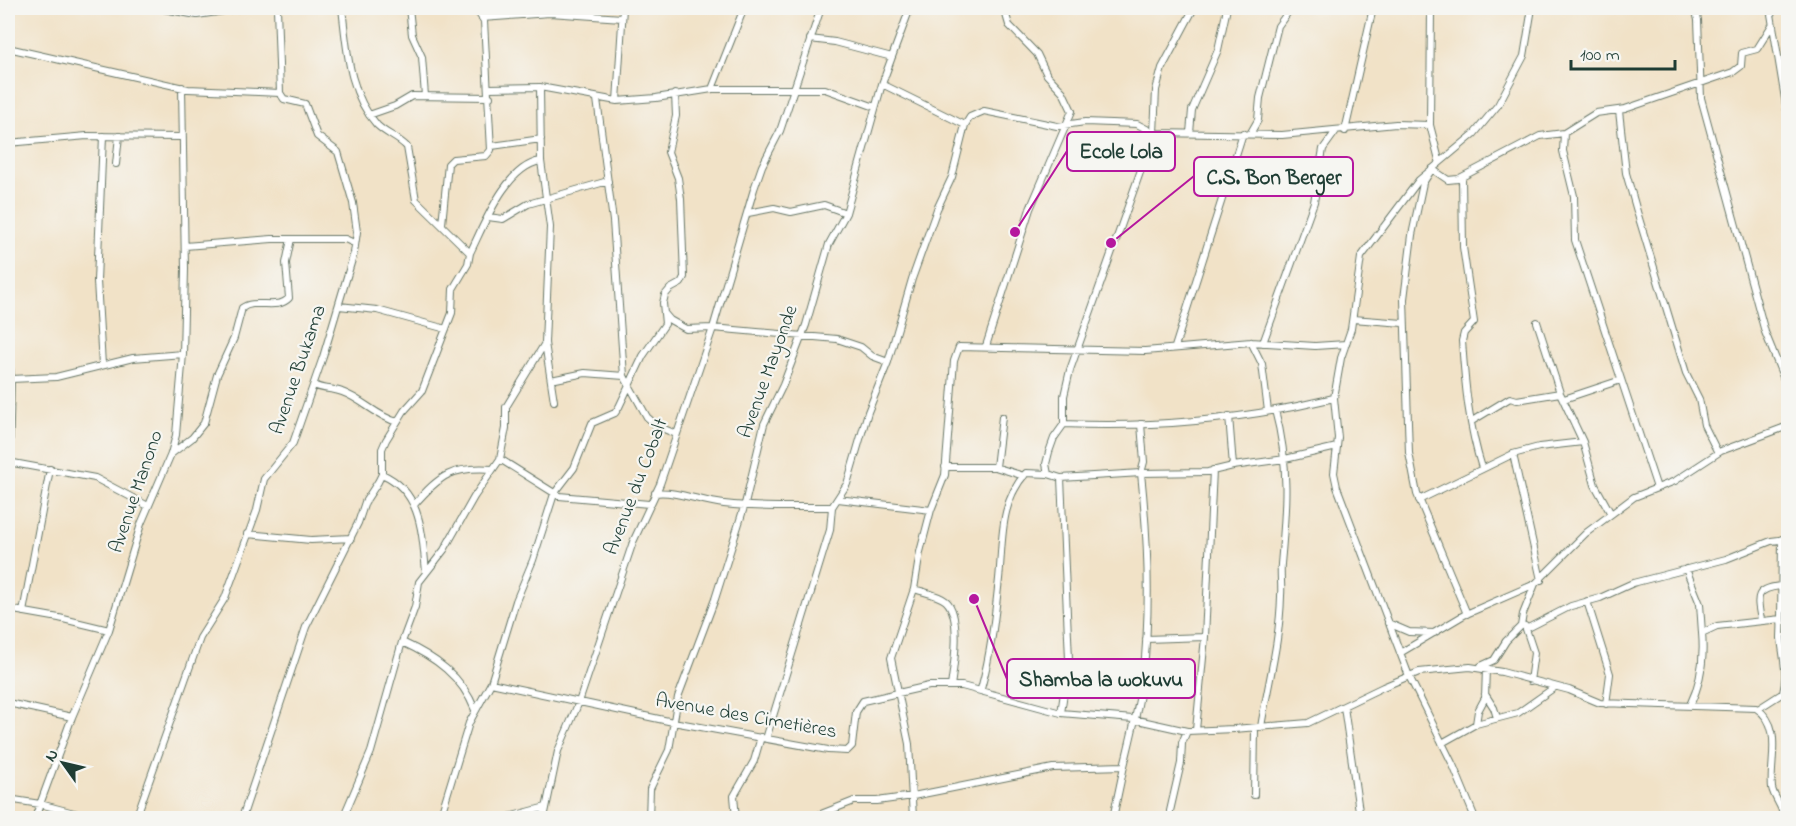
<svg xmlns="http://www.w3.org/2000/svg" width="1796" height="826" viewBox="0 0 1796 826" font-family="'Indie Flower',sans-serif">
<rect width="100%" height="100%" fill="#f6f6f2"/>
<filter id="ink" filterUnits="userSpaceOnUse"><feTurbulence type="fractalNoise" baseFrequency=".0167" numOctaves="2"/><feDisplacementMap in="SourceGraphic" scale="12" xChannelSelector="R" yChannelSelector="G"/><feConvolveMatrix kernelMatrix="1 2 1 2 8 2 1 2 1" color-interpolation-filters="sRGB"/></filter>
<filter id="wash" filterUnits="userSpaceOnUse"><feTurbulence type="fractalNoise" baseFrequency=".008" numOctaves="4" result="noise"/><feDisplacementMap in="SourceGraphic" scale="24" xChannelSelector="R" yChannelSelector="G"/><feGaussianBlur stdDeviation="1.35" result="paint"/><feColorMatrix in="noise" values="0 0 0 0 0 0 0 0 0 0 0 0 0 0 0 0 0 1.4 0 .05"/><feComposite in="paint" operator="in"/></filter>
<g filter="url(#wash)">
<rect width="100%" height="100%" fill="#f1e2c7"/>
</g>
<g filter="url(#ink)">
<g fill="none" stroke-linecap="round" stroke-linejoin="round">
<g stroke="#687767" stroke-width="8">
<path id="street" d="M158,8L197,15L244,8
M409,8L412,35L422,57L425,96
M1431,8L1430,125L1439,160
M1695,8L1698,20L1701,98L1765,332L1788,389
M1770,8L1788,117
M482,18L550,13L622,18
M810,39L835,42L892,57
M8,48L188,89L280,93
M882,84L965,125
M540,87L541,161L550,227L545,343L554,401
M489,88L540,87L617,101L656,98L712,89H825L875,107
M712,89L744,8
M597,99L613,221L624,376L647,417L657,426L676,434
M617,101L623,8
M1619,111L1626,173L1638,215L1686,373L1699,399L1704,425L1718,453
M369,115L395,106L412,96L490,97
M1345,131L1373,8
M1190,133L1192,110L1218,50L1227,8
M1564,133L1563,151L1574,196L1575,240L1657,488
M1250,134L1258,120L1260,98L1278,26L1291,8
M8,143L87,136L181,137
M492,146L541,139
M116,164L119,136
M1462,177L1463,247L1474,322L1464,333L1462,341C1465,385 1469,427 1482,468
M748,213L774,208L791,212L824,205L846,213
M488,217L503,219L528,204L608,181
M442,224L448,164L453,159L486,156L491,150L484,21L475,8
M185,246L272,239H345L354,243
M470,253C484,225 506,166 541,161
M339,306L377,310L446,329
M664,313L670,320L686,329L713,328L837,339L861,347L872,356L888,362
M1353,319L1403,323
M1537,322L1560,393L1583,442L1595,485L1611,514
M1251,342L1262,364L1268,411
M1263,343L1314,202L1323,149L1336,131
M8,344L11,379L9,463
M986,346L1030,209L1072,111L1063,92L1047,75L1037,54L1009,25L1004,8
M1175,347L1243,133
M102,365L97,281L103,136
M11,379L56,377L133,358L183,354
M551,380L585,373L624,376
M314,385C323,390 332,388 342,392C362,399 376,416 397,422
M1564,399L1621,380
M1472,421L1510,398L1517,400L1560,393
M1064,424C1154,428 1247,419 1334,398
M1141,424L1144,462L1141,473L1208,472L1233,466L1229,416
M171,454L192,438L204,423L217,375L234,338L242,308C255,298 277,311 289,298L286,263L291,239
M1513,454L1541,580
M500,459L559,496L649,504
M8,462L95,478L148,506
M1233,466L1285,459L1337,447
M945,467H995L1024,476
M996,467L1002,417
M382,474C422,492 422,533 426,572
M655,493C675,490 702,502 724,504C759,508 797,507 832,507
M838,499L931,510
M1419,500L1513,454L1539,447L1583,442
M414,505C440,475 452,466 493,469
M247,534L311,540L351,538
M1686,569L1700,604L1702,633
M914,589C923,592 939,595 946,601C962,616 954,666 951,686
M1587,601L1610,674L1606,704
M8,609L59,618L109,630
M23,612L50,469
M1467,614L1417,494L1409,453L1404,299L1412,235L1423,183L1432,169L1448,180L1458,179L1540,136L1564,133L1596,113L1625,109L1733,72L1741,66L1742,53L1757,49L1772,25
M1781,619L1782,539
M1761,620C1757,598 1754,589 1780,586
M1388,623L1409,632L1434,633
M1525,626L1534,653L1530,681
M1526,629L1571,606L1600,598L1633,583L1726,559L1771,541L1788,539
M1205,637L1213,470
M1146,639L1205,637L1196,730
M402,642C435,657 462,676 475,710
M1400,653L1464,615L1535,584L1586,533L1634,497L1675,481L1721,451L1788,426
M1481,666L1494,660L1506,641L1521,626L1523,614L1535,584
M491,683L673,722L828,750L847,751L852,746L856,712L863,701L929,686H962L1061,713L1133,719L1187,731L1234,729L1308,723L1383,687L1419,672L1470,667L1502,672L1569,690L1600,703L1756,708C1784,726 1769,762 1772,788C1774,798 1783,807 1784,818
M981,689C991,653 995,616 999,579C1003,541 999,503 1026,473L1048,474
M1485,694L1494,708L1497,718
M8,703L72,717
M1690,705C1701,683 1704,656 1702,633L1717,626L1781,619C1782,625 1781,632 1781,638C1783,658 1788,673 1783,693L1758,709
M1344,707L1360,818
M1061,713L1069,659L1061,478
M1476,724L1518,713L1555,687
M1261,727C1268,684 1280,640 1281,596C1282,586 1280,575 1281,564C1286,509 1290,465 1275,410
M766,739L830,530L832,507L847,484L868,412L888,362L912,279L937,209L952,177L965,125L970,117L984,111L1057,126L1085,122L1137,124L1154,133L1282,135L1396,124L1430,125
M1442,743L1476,724L1478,711L1485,698L1486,668
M1254,795L1255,728
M8,799L40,804L93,818
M1170,811L1181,763L1182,743L1187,731
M35,818L72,717L109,630L141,524L171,454L176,435L183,354L185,269L182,87
M136,818L200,638L225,598L257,510L264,479L293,443L323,357L354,253L357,232L353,203L338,152L317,136L305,104L284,99L280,93L277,8
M242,818L306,627L358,523L365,502L378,482L382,474V449L386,440L404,411L422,391L452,313L453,289L468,264L470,253L416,200L407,147C399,138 386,134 377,125C348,93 347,48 342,8
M343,818L371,752L402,642L415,607L419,582L444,550L474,497L500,459L506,428V407L545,343
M440,818L469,723L491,683L516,601L533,560L554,494L574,468L592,423L615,413L619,407L643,356L665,324L663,303L665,295L670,289L681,283L684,277L681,199L678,178L668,152L676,116L675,94
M505,818L546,807
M544,818L558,751L579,702L633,542L660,484L713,328L754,189L762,166L780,131L821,8
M649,818L650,789L669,750L678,697L715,599L745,504L764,424L783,385L806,325L829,244L846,213L882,84L910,8
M736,818L734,796L754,761L761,737
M811,818L854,801H877L913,796L1053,768L1124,766C1131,737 1139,706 1143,676C1151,610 1148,539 1141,473L1061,478L1048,474L1046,464L1049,452L1054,438L1064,424V396L1070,370L1154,133L1156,90L1162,68L1194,8
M913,818L909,744L891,658L914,589L920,552L931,510L945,475L954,361L959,347L1145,351L1251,342L1315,346L1346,344
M1113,818L1124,766
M1475,818L1453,765L1409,676L1337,487L1334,473L1338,438L1334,398L1341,358L1351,329L1361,257L1419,180L1474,134L1498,105L1524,56L1532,8"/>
</g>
<use href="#street" stroke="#fff" stroke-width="6"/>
</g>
</g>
<g text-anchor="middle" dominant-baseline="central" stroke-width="4.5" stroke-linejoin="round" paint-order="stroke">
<g font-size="20" fill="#1f3d34" stroke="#f6f6f2">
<text transform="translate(299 370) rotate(-71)">Avenue Bukama</text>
<text transform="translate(769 372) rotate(-70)">Avenue Mayonde</text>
<text transform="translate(637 487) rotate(-69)">Avenue du Cobalt</text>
<text transform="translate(137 492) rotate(-71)">Avenue Manono</text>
<text transform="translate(746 717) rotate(10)">Avenue des Cimetières</text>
</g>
</g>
<path fill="none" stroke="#b5179e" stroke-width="2" d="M1015 232L1067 151M1111 243L1194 176M974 599L1007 679"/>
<g fill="#b5179e" stroke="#f6f6f2" stroke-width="2">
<circle cx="1015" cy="232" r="6"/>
<circle cx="1111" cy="243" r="6"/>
<circle cx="974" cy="599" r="6"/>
</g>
<g fill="#f6f6f2" stroke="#b5179e" stroke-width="2">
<rect x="1067" y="132" width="108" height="39" rx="6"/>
<rect x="1194" y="157" width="159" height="39" rx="6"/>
<rect x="1007" y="659" width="188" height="39" rx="6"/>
</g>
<g font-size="21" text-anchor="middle" font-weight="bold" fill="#1f3d34">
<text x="1121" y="158">Ecole Lola</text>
<text x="1274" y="184">C.S. Bon Berger</text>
<text x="1101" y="686">Shamba la wokuvu</text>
</g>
<rect width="1796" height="826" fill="none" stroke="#f6f6f2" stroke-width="30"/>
<g transform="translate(63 763) rotate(304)" stroke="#f6f6f2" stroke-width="4.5" paint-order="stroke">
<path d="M0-4.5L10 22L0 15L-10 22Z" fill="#1f3d34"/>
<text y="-9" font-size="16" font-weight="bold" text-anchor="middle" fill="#1f3d34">N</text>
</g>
<path d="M1571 60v9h104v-9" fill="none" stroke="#1f3d34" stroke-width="3"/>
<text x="1580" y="60" font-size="18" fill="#1f3d34" stroke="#f6f6f2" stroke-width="4.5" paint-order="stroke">100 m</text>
</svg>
